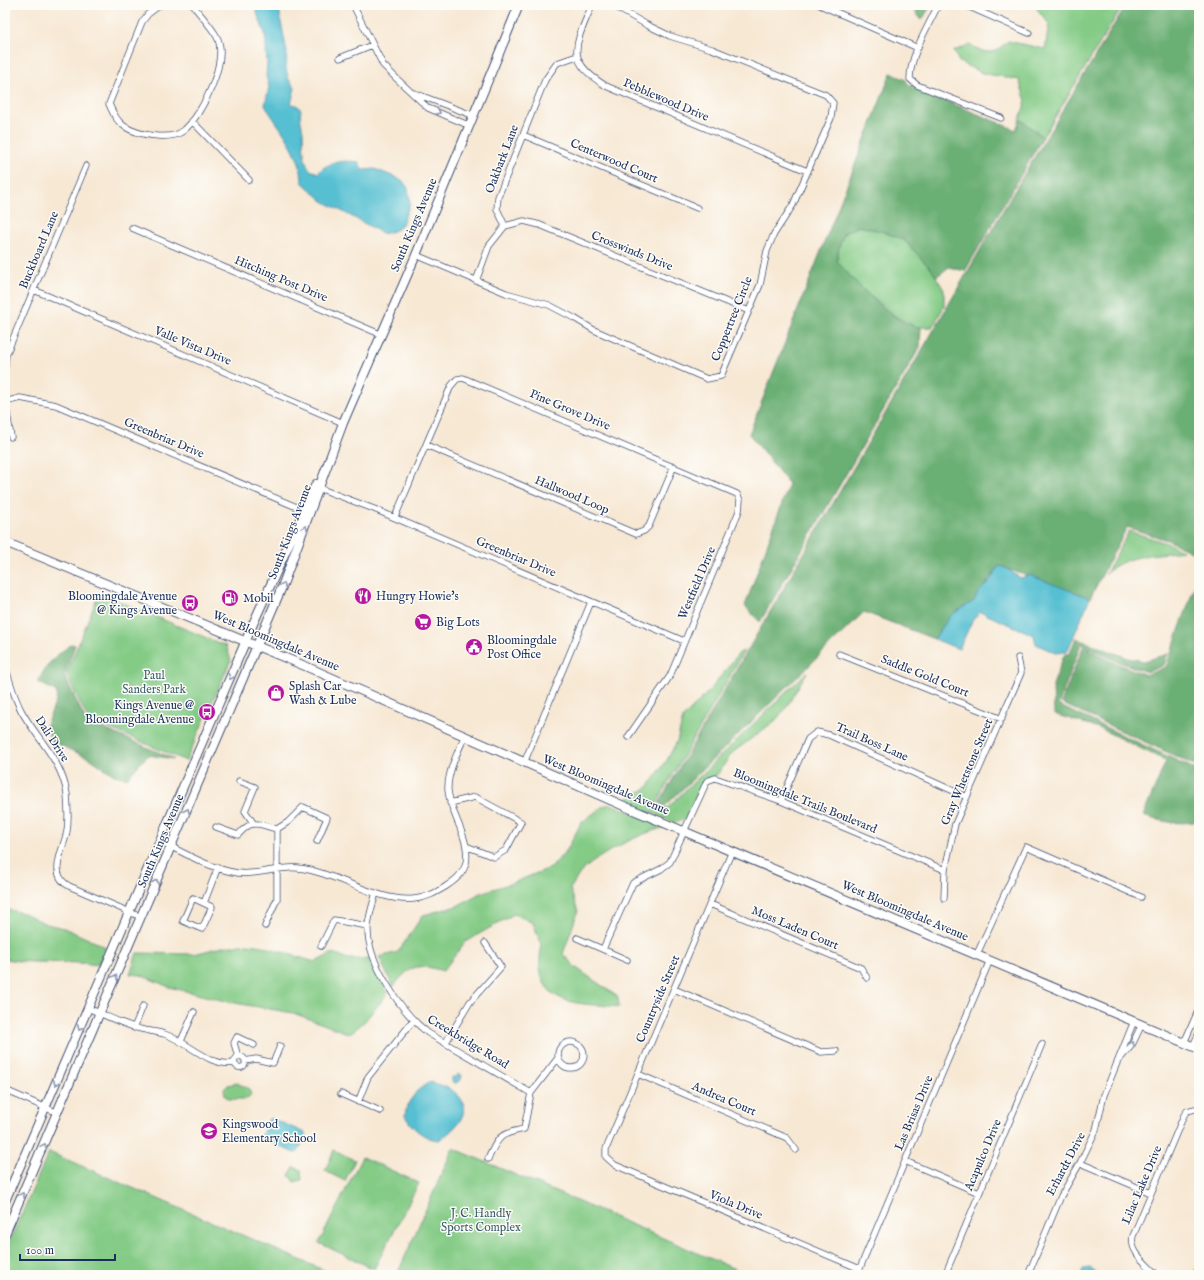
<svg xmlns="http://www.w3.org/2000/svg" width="1204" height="1280" viewBox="0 0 1204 1280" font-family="'IM FELL English',serif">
<rect width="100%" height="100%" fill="#fdfcf7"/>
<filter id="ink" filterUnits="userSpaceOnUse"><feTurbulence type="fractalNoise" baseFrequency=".025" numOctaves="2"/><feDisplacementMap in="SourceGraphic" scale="8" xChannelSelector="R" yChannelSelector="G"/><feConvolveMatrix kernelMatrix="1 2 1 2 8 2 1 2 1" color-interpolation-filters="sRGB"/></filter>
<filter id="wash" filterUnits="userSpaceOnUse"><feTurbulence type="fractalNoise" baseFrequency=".012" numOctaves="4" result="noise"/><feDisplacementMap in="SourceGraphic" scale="16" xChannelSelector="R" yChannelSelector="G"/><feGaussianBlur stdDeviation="0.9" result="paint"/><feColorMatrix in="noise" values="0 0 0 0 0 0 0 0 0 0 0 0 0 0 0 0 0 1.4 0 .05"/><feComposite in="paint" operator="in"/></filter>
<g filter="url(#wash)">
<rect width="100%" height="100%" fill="#f7e8d4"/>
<path fill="#84cb86" stroke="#507d72" d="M1034,5H1123L1043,137L1020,119L1026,101L1019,80L982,73L959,62L954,51L969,45C989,54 991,56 1008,41L1045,49L1049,24Z
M859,226L881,231L904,240L932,270L944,290V307L932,327H916L895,316L859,287L837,261L839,247L844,233Z
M1129,531L1169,544L1183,551C1158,555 1124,554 1106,574Z
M99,593L226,646L231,660L186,761L88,719L66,674Z
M744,651L656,804L665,809L667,808L807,672L786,708L775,721L732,753L717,775L704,780L685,819L675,823L623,801L648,787L667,760L677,741L683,718L710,690L739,653Z
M611,804L665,827C637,835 604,851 582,871C577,876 574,884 570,889L578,911L563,954L575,967L618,997L619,1007C589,1003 544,1009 540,968C539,959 542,949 540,940C538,935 535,929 533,923L514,914L465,942L443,971C416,963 411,965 393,987L379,957L398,952L423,915L457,906L480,893L515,882L552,867L568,848L581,823L603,806Z
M5,909L24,913L46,924L64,928L106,947L98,965C67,960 36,965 5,959Z
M248,944L263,946L315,962L333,953L348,959H372L388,993L365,1021L350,1034L293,1013L229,1002L169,987L141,975L130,974L137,953L194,954L221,947Z
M237,1083L249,1089L251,1094L247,1099H230L225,1096L224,1089L228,1085Z
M453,1148L749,1275H397Z
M334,1150L355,1160L345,1181L325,1171Z
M49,1152L335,1275H5V1252Z
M362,1157L419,1183L374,1269L319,1243Z
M294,1167L301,1170L302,1180L294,1182L289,1175Z"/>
<path fill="#6baf73" stroke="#436f68" d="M909,5H931L922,20Z
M1126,5H1199V556L1170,541L1127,527L1090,598L999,566L974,601L951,615L934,639L864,612L665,806L659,803L1022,178Z
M891,73L906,80L907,83L915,88L1016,130L1020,119L1043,137L965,271L949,267L936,277L932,270L904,240L881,231L859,226L844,233L839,247L837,261C853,280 896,328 921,327L920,347L760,622L745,606L789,484L749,434Z
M1199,574V767L1061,703L1083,647L1113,662L1146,675L1166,667Z
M1076,638L1128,658L1144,661L1168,654L1164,665L1147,672L1114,660L1081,644L1058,705L1199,771V821C1179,825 1162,822 1143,816L1166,761L1099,728L1054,714L1053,685L1064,655L1070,653Z
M72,644L75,645L64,675L86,721L174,759L148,755L127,778L114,775L91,759L51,741L46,725L56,701L57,692L38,682C45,665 57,654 72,644Z"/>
<path fill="#56c0d2" stroke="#387898" d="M254,5H280V17L287,52L286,68L288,78L295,88L291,104L297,105L301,110C299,118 302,124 303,132C304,147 302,157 310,170L318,173C328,161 344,160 359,162L362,170L375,169L402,180L408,188L410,204L402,224L398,229L384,234L323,201L302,182C302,152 279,129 265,105L269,87L266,76L267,63L265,34Z
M999,566C1007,567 1013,574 1021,578L1029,575L1090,598L1067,652L1055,653L1036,644L1034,635L980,612L972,621L959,649L934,639L951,615L974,601L978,593L990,581Z
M458,1074L462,1075L461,1080L456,1083L452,1082V1077H457Z
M429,1082C472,1091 475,1117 439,1140C424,1139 412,1128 405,1116L407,1105L417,1091Z
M271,1118L305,1133V1137L298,1152L294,1153L262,1138V1135L268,1120Z
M1090,1268L1098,1275H1081L1083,1269Z"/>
</g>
<g filter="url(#ink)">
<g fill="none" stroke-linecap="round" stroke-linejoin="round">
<g stroke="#3c4b70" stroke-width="7">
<path id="street" d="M160,5L148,14L142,22L109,104C112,111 116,121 124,126C137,135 170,141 183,131C202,116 229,60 217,37C211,26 200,15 193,5
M353,5L383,65L397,79L428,108L468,125
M592,5C576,44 563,60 606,86L807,171
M820,5L918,48
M938,5C928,27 910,55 910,79L917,85L1001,118
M965,5L1029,33
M340,58L372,45
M414,93L472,115
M192,121L249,180
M523,135L697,208
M505,226L524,221L540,225L749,311
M505,226L497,209L498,197L545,80L557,63L577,56
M132,228L380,334
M416,255L506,293L549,305L574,318L594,330L707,379L721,376L760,285L767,251L774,234L793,205L831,118L833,103L826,95L712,49L670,36L647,25L612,5
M476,281L489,246L505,226
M34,290L343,423
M5,366L6,355L86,166
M5,401L11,437
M5,402L20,398L56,405L306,511
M426,445L636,534L644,531L649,526L674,466
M316,487L374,509L684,641
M395,517L451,386L457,379L463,378L737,494L740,500L739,511L670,676L628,737
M839,654L1002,719
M5,666C10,681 14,698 22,712C38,740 62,761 67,794C68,806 69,819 67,831C64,849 47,874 69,886L141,917
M524,763L591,602
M239,781L255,787L245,811L254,824
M781,801L808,739L817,732L829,735L967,797
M450,803L475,797L521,822L506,850L494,857L466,846
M216,827L238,835C253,818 256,824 277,829
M277,829L288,822L303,807L327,818L317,841
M160,841C182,852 213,870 238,873C258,876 278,866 298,868C336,872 378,903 414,899C426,898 435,893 445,887C454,881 463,875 466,863C471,838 450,815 448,790C447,773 458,751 465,736
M732,851L606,1149V1157L615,1165L860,1269
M376,893C373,903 369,915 368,926C366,961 401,1012 428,1033L531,1093
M193,898L212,907L202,929L183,921Z
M944,898L945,870L955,824L1021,673L1018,658
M204,903L218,867
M710,904L861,968L867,978
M265,926L277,899V829
M577,938L627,960
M321,946L334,920L368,926
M603,949L633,883L661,869L670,862L707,781L715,778L781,801L945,870
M977,954L1026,847L1141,897
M674,989L821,1052L836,1051
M88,1008C104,1015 120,1023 137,1028C146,1031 155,1031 164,1034C188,1041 208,1067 234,1063
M134,1028L143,1006
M181,1041L194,1012
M558 1055a13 13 0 1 1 26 0a13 13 0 1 1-26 0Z
M446,1042L470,1002L501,967L485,943
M1184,1043L1199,1009
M1193,1046L1199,1033
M234.5 1062a5.5 5.5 0 1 1 11 0a5.5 5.5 0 1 1-11 0Z
M238,1057L234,1043L237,1037L254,1045
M1119,1060L1132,1045L1142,1024
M245,1061L256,1059L273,1063L280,1046
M638,1074L787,1138L796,1150
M5,1090L58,1113
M341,1094L380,1111
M358,1102L368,1077L413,1021
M488,1159C499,1136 499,1134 524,1129L531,1093L558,1058
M905,1161L979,1193
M1080,1163L1151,1193
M857,1275L990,960
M945,1275L1042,1044
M1028,1275L1061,1196L1080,1163L1096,1130L1104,1095L1134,1021
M1157,1275C1147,1264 1129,1252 1133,1236L1184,1115L1187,1111L1199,1108
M1194,1275L1199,1269"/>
</g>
<g stroke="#3c4b70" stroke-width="10">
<path id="secondary" d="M5,542L305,666L624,806L1199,1049
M5,1201L253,624L316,484
M5,1234L282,587L343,423L416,255L519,5"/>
</g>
<use href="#street" stroke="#fff" stroke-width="5.5"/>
<use href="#secondary" stroke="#fff" stroke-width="8"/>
</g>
<defs><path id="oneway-chevron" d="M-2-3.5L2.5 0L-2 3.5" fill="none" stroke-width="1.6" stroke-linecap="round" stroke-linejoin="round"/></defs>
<g stroke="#8d97ae">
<use href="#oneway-chevron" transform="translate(438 112) rotate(24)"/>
<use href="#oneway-chevron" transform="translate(305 528) rotate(-70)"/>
<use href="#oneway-chevron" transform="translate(283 585) rotate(-68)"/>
<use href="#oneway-chevron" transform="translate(231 677) rotate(114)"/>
<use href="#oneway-chevron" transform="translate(187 811) rotate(-67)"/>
<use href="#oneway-chevron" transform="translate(156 882) rotate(-67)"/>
<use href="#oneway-chevron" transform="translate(115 977) rotate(-67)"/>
<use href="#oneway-chevron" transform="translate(80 1028) rotate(113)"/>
<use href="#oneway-chevron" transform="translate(1132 1044) rotate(-60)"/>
<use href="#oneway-chevron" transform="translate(56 1083) rotate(113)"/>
<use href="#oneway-chevron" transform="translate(44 1146) rotate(-66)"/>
<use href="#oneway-chevron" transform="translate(22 1195) rotate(-66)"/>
</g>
</g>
<defs>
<g id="restaurant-disc" transform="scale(0.9)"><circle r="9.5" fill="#b5179e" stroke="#fdfcf7"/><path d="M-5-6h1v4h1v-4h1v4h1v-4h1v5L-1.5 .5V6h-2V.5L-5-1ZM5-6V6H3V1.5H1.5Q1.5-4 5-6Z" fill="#fff"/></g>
<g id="fuel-disc" transform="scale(0.9)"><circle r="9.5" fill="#b5179e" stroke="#fdfcf7"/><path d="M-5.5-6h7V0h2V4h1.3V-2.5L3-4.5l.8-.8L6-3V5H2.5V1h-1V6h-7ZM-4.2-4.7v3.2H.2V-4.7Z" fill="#fff"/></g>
<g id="bus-disc" transform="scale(0.9)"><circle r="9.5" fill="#b5179e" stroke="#fdfcf7"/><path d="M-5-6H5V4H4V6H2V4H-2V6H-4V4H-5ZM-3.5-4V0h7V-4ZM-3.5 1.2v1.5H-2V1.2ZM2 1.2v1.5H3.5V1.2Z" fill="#fff"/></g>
<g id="supermarket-disc" transform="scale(0.9)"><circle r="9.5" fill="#b5179e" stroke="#fdfcf7"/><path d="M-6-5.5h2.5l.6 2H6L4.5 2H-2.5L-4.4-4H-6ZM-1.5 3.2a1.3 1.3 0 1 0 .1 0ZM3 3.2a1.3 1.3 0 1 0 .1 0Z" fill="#fff"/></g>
<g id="civic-disc" transform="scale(0.9)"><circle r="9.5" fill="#b5179e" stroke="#fdfcf7"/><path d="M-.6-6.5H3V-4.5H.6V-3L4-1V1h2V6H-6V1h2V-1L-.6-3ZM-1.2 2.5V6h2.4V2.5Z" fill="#fff"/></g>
<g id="shop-disc" transform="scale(0.9)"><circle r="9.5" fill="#b5179e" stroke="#fdfcf7"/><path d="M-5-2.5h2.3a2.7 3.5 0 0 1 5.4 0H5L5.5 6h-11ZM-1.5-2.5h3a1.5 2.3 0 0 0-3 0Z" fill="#fff"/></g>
<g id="school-disc" transform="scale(0.9)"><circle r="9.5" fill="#b5179e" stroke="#fdfcf7"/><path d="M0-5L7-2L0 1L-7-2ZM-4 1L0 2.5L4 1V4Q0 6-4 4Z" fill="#fff"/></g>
</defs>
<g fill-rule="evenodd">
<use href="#restaurant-disc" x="363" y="596"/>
<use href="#fuel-disc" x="230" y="598"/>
<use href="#bus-disc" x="190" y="603"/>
<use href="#supermarket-disc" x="423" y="622"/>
<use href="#civic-disc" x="474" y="647"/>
<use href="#shop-disc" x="276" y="693"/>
<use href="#bus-disc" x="207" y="712"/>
<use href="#school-disc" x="209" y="1131"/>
</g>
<g text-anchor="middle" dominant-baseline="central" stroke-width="3" stroke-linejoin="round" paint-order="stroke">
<g font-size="12" fill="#1b2f5e" stroke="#fdfcf7">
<text transform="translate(666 100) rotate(23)">Pebblewood Drive</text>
<text transform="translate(502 159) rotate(-69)">Oakbark Lane</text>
<text transform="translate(614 161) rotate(23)">Centerwood Court</text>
<text transform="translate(414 225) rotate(-67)">South Kings Avenue</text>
<text transform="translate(39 250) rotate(-67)">Buckboard Lane</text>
<text transform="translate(632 251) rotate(22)">Crosswinds Drive</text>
<text transform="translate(281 279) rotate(23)">Hitching Post Drive</text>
<text transform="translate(732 319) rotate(-68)">Coppertree Circle</text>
<text transform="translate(193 346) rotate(23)">Valle Vista Drive</text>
<text transform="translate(570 410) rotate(23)">Pine Grove Drive</text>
<text transform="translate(164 438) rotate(23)">Greenbriar Drive</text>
<text transform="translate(572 495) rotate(23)">Hallwood Loop</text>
<text transform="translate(290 532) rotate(-69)">South Kings Avenue</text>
<text transform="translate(516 557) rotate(23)">Greenbriar Drive</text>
<text transform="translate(697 583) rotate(-67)">Westfield Drive</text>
<text transform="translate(276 641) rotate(23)">West Bloomingdale Avenue</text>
<text transform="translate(925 676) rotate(22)">Saddle Gold Court</text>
<text transform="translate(52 739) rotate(57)">Dali Drive</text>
<text transform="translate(872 742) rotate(24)">Trail Boss Lane</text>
<text transform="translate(967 772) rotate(-67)">Gray Whetstone Street</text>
<text transform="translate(606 785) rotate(23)">West Bloomingdale Avenue</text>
<text transform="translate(805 801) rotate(22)">Bloomingdale Trails Boulevard</text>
<text transform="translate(161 841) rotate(-67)">South Kings Avenue</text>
<text transform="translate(905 911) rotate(23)">West Bloomingdale Avenue</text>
<text transform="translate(795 928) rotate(23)">Moss Laden Court</text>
<text transform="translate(658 999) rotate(-67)">Countryside Street</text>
<text transform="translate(468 1042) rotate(31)">Creekbridge Road</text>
<text transform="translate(724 1099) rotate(23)">Andrea Court</text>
<text transform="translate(914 1113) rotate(-67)">Las Brisas Drive</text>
<text transform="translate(983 1155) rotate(-67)">Acapulco Drive</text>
<text transform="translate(1066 1164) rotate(-62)">Erhardt Drive</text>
<text transform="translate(1142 1185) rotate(-67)">Lilac Lake Drive</text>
<text transform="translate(736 1205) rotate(23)">Viola Drive</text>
</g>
<g font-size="12" fill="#1b2f5e" stroke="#fdfcf7" text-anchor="start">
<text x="177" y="596" text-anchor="end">Bloomingdale Avenue<tspan x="177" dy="14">@ Kings Avenue</tspan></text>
<text x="376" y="596">Hungry Howie's</text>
<text x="243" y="598">Mobil</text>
<text x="436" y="622">Big Lots</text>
<text x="487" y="640">Bloomingdale<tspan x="487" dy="14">Post Office</tspan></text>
<text x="289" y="686">Splash Car<tspan x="289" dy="14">Wash &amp; Lube</tspan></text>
<text x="194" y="705" text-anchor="end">Kings Avenue @<tspan x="194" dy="14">Bloomingdale Avenue</tspan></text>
<text x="222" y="1124">Kingswood<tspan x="222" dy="14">Elementary School</tspan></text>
</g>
<g font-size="12" fill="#3a5e6a" stroke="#fdfcf7">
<text x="154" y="675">Paul<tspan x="154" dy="14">Sanders Park</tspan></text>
<text x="481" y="1213">J. C. Handly<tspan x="481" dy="14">Sports Complex</tspan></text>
</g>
</g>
<rect width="1204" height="1280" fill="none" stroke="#fdfcf7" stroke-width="20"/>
<path d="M20 1254v6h95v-6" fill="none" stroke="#1b2f5e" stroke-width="2"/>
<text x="26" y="1254" font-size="12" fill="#1b2f5e" stroke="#fdfcf7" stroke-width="3" paint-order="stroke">100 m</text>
</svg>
